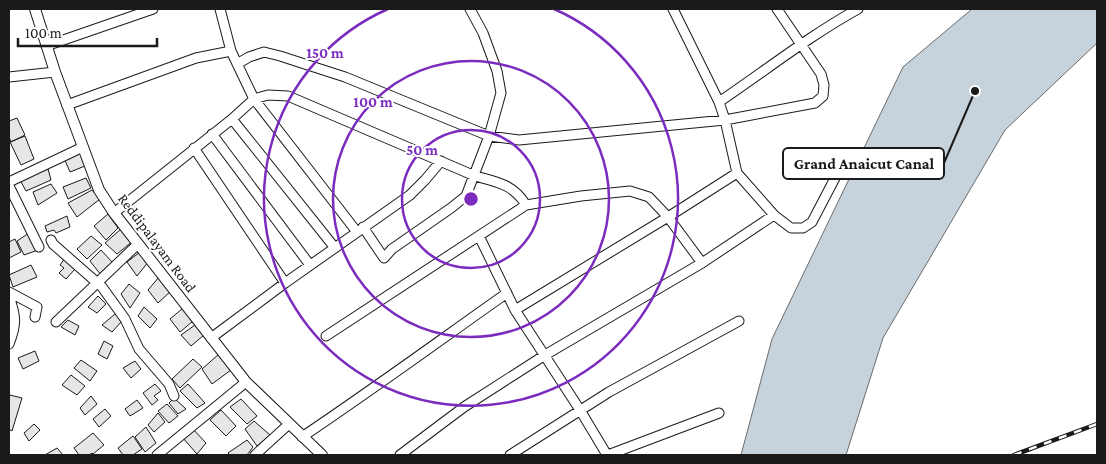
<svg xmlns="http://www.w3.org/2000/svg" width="1106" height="464" viewBox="0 0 1106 464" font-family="'Crimson Pro',serif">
<rect width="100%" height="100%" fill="#fff"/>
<path fill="#c6d2dc" stroke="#6a6a6a" d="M972,9H1097V43L1005,130L883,338L846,455H741L772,339L903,67Z"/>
<path fill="#e6e6e6" stroke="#1a1a1a" d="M17,118L25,135L11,142L9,137V121Z
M25,136L34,159L21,165L10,142Z
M80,151L85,166L70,172L64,158Z
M48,169L51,180L26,191L20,180Z
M86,178L91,188L68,199L63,187Z
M51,184L57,193L38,205L33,192Z
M92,190L100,199L77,217L68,203Z
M108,214L118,228L106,240L94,226Z
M67,216L70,227L56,233L54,230L47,232L45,226Z
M121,229L133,241L117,254L105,243Z
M29,233L38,250L24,255L17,241Z
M91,236L102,245L87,259L77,249Z
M15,239L21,252L9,258V242Z
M101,250L113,263L101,275L90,261Z
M140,252L149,261L137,276L127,262Z
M65,258L76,268L66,279L59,273L64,268L60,265Z
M31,265L37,277L13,287L9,275Z
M159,277L171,291L158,303L148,290Z
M129,284L140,293L130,308L121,294Z
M98,296L106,304L97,313L88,307Z
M144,307L157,319L150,328L138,316Z
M183,308L193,321L180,332L170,319Z
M115,314L122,321L112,332L102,325Z
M68,320L79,326L75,335L61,327Z
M195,325L204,335L191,346L181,335Z
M104,341L113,346L107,359L98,354Z
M35,351L39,361L23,369L18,358Z
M219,354L231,370L212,384L202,369Z
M193,359L202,367L180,388L172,379Z
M81,360L97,371L90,381L74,368Z
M135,361L141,369L131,378L123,368Z
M71,375L85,386L77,395L62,385Z
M155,384L161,391L154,396L158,400L152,405L143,393Z
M188,384L205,403L197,408L180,391Z
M10,395L22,398L12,431L9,429V399Z
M91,396L97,404L85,415L80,408Z
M174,398L186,409L178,414L169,403Z
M241,399L257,416L247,424L230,407Z
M137,400L143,408L130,416L125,409Z
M167,404L178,416L169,423L158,411Z
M105,409L111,416L99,427L93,419Z
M221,410L236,426L226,436L210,420Z
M158,413L165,422L154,432L148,425Z
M254,421L270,435L257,446L245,429Z
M34,424L40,430L29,441L24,433Z
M146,427L156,443L145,452L135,437Z
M192,428L206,443L197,454L182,437Z
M93,433L104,445L93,454L92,453L89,455H79L74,448Z
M133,436L142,449L133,455H123L118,448Z
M247,440L253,447L247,455H230L228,453Z
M57,448L63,455H45Z"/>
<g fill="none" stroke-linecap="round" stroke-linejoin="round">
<g stroke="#1a1a1a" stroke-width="11">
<path id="minor" d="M220,9L231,51L254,99L357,232
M673,9L719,102L725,120L737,173L774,215L791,228H803L812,222L846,157
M46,46L153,9
M237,64L249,57L264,52L280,56L345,77L489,136L519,140L725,120L815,103L823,96L824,85L821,74L777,9
M9,77L55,72
M719,102C765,71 809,36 858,9
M67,105L196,58L231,51
M232,119L335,248
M212,134L310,265
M194,148L285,283
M9,182L83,147
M9,186L39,247
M114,213L232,119L254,99L268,95L288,96L475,176C497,182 513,184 526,205
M363,227L384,258L392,249L451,208L466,196L489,136L501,93L497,71L483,33L470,9
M479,236L515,310L580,410L607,455
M51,240L53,244L102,287L125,319L139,349L169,384L174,396
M9,292L37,307L35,317
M9,296C16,316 17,324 9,344
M515,310L668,217L737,173
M56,322L138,244
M326,336L526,205L581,196L630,191L649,197L668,217L702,263
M211,338L285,283L410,195L425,180L441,161
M302,437C372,390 439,341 507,293
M157,455L246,382
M255,455L289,424
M400,455L464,407L545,355L702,263L774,215
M510,455L609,392L739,321
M608,455L719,413"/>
</g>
<g stroke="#1a1a1a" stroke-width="12">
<path id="tertiary" d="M35,9L55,72L99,190L114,213L246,382L322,455"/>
</g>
<use href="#minor" stroke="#fff" stroke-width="9"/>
<use href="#tertiary" stroke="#fff" stroke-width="10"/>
<g stroke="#1a1a1a" stroke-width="4.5">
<path id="rail" d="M1014,455L1097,424"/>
</g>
<use href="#rail" stroke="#fff" stroke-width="2.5" stroke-dasharray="8" stroke-linecap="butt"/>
</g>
<g fill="none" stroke="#7b2cbf" stroke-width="2.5">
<circle cx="471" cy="199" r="69"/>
<circle cx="471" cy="199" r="138"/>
<path d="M554 9A207 207 0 1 1 388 9"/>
</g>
<g text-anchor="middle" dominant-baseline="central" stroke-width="4" stroke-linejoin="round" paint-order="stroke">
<g font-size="15" fill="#1a1a1a" stroke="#fff">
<text transform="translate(157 243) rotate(53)">Reddipalayam Road</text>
</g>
</g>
<circle cx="471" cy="199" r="8" fill="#7b2cbf" stroke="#fff" stroke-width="2.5"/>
<g font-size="15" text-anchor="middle" font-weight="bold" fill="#7b2cbf" stroke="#fff" stroke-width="4" stroke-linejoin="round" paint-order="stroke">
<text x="325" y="58">150 m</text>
<text x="373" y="107">100 m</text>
<text x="422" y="155">50 m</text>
</g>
<path fill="none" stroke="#1a1a1a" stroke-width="2" d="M975 91L944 163"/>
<circle fill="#1a1a1a" stroke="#fff" stroke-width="2" cx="975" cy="91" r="5"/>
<rect fill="#fff" stroke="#1a1a1a" stroke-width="2" x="783" y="148" width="161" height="31" rx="5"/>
<g font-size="16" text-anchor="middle" font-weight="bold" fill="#1a1a1a">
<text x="864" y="169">Grand Anaicut Canal</text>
</g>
<rect width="1106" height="464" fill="none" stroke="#1a1a1a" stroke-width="20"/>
<path d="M18 38v8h139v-8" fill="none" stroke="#1a1a1a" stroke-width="2.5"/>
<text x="25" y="38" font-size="15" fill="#1a1a1a" stroke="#ffffff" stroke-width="4" paint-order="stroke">100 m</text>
</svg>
